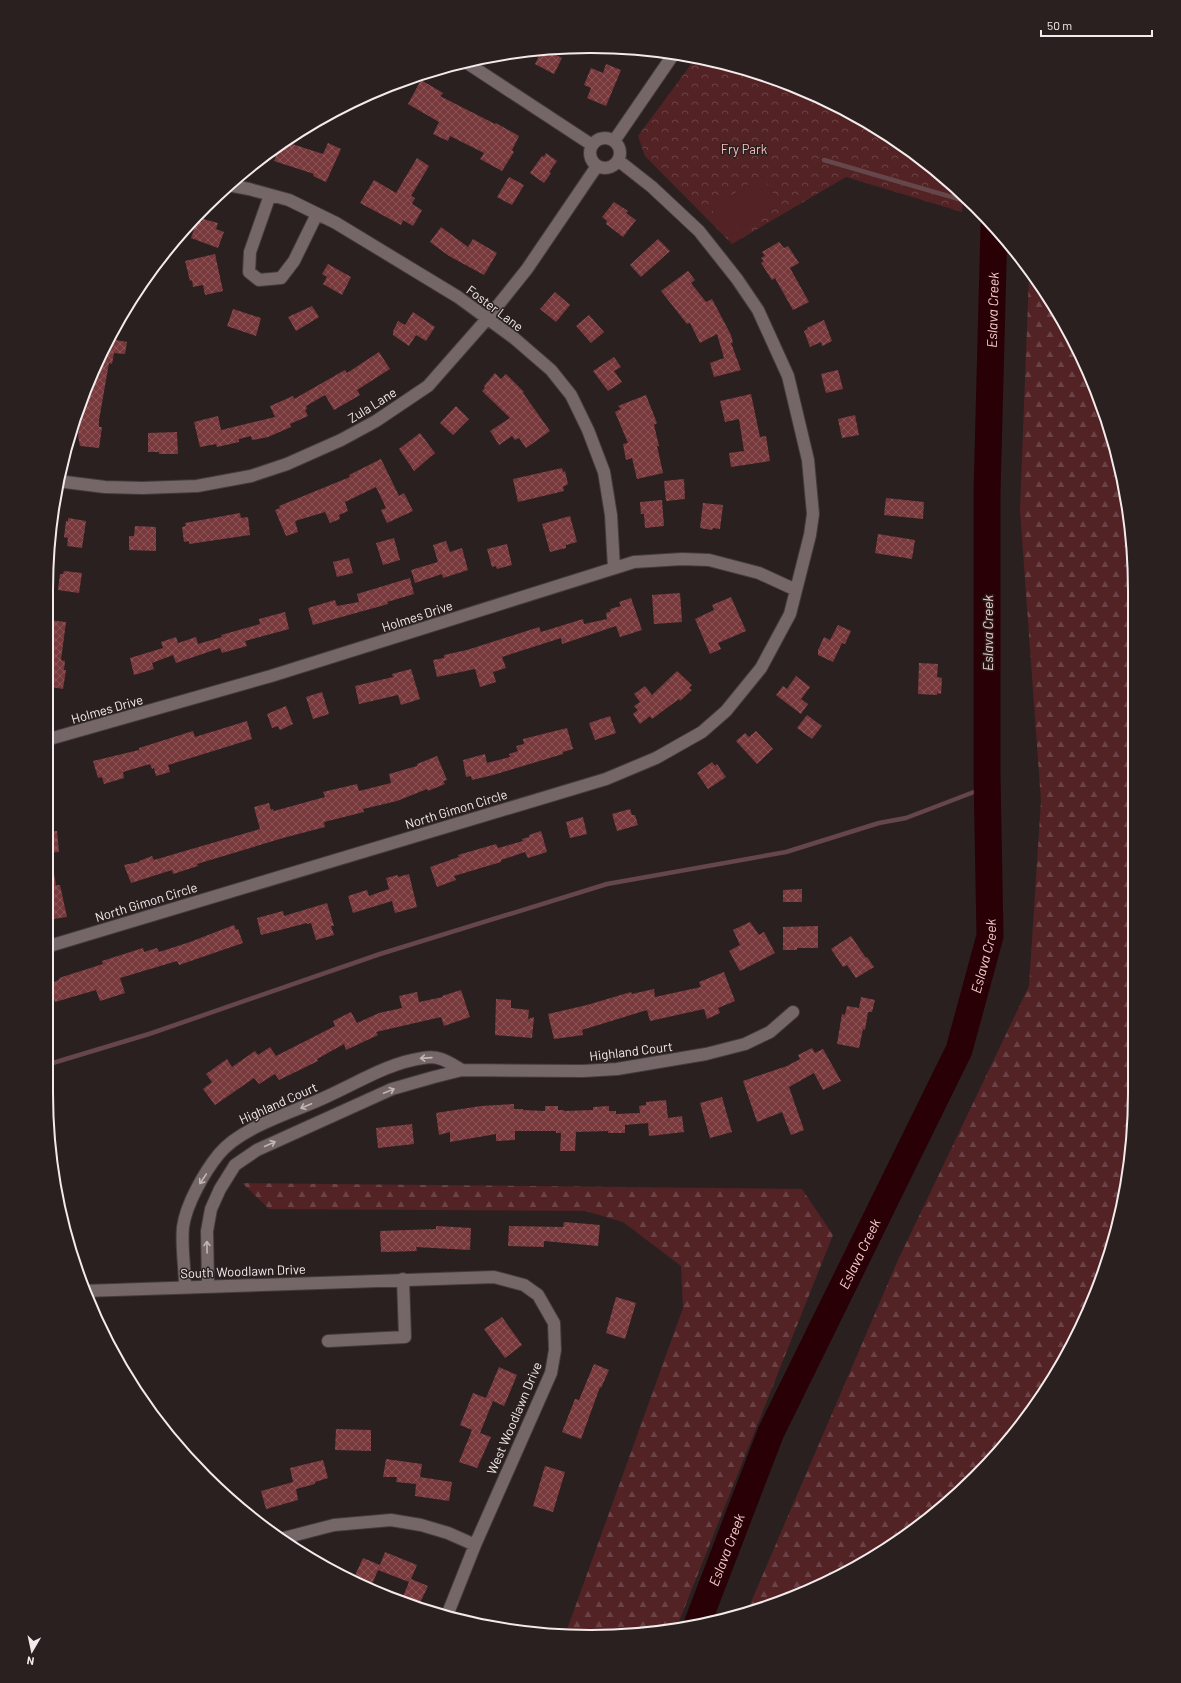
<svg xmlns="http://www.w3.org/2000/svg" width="1181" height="1683" viewBox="0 0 1181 1683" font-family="Barlow,sans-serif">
<defs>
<pattern id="forest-firs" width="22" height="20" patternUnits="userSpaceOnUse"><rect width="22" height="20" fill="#522225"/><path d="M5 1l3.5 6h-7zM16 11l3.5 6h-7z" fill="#6b4245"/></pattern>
<pattern id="park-crowns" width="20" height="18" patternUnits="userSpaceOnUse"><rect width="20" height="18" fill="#522225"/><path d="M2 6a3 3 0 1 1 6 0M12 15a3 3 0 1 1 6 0" fill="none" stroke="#6b4245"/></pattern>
<pattern id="building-cross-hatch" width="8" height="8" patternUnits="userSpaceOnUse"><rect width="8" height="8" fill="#78393c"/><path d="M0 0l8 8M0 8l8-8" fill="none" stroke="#8c5658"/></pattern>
</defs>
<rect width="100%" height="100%" fill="#2b2020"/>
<path fill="url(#forest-firs)" d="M1029,275L1079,350L1106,416L1130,519L1134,1128L1117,1233L1079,1333L1023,1424L950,1502L831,1581L748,1609L898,1260L1029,986L1041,801L1020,510Z
M242,1183L802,1189L833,1235L676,1629L591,1637L565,1635L683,1308L681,1266L623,1222L585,1211L269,1209Z"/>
<path fill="url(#park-crowns)" d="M695,59L731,64L831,102L922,158L963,197L962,212L846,177L732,244L645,156L638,136Z"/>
<path fill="#522225" d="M762,176L780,204L729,236L711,208Z"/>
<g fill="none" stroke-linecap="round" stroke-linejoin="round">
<path stroke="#65464a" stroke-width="4.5" d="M824,160L969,202
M46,1065L149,1034L380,954L607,884L786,852L879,823L906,818L987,787"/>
<path stroke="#280005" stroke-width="27" id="s1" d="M696,1627L771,1432L959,1050L990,936L987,776V493L994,226"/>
</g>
<path fill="url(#building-cross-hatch)" d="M542,50H546L562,58L554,74L535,64Z
M606,64L621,70L606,106L587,98L591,88L584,85L591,68L603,73Z
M421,80L443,93L440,96L495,124L496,123L519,136L512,150L514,152L502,171L480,159L484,153L450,136L448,141L433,134L439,122L408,104Z
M286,142L323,154L328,143L341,149L326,182L313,176L314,174L274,161L279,147Z
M546,153L557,161L549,172L551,173L544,183L530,173L542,156L544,157Z
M417,158L429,166L411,196L415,198L412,204L422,210L413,226L403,220L401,225L360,203L374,180L396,193Z
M509,177L524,185L512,205L497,197Z
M614,202L628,211L626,213L636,220L623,237L606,224L607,221L602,217Z
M203,219L218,223L216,229L224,232L218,248L191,238L197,221L202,222Z
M441,227L468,247L473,239L497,253L484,275L449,256L430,242Z
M658,239L670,251L641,277L630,265Z
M779,242L784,248L788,246L799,263L790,268L809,302L793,310L775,278L772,280L761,263L764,261L761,258L765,256L762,252Z
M215,254L223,291L205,295L203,285L193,287L192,280L190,281L185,261Z
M328,264L351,277L342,295L323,284L327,277L322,274Z
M688,271L695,280L691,283L706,302L712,299L731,335L733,343H731L741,370L714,377L710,363L724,358L717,334L700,343L690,323L687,324L661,291Z
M555,292L570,305L556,322L540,309Z
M312,306L319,317L296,331L288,317Z
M233,309L261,318L256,336L227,326Z
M413,312L435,327L426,341L416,335L409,346L393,335V331L398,321L405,325Z
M589,315L604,332L591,343L576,326Z
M824,320L832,341L822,346L821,342L810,347L804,331L808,329L807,328Z
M116,325L118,326L116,340L127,342L125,354L114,353L112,364L109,363L99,420V427H102L99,448L80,446L78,436L83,397L87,382Z
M379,352L390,369L357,390L360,395L334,410L325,395L306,406L307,409L305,410L308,416L290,424L291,427L268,437L252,440L251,436L239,439V442L217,447L216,444L200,447L194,422L218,416L221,430L275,417L270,406L293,396L294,399L345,370L347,373Z
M614,357L621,367L614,371L622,382L608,391L593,371Z
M838,370L843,389L826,393L821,374Z
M495,373L501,379L506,374L524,392L523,393L550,431L526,448L519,438L515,440L512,436L499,445L490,431L510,418L482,391L485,388L484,386Z
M751,394L760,437L766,436L770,461L731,467L729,453L744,451L739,419L725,422L720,401Z
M646,395L657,423L654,425L659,446H657L663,473L637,479L632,458L626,460L623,444L628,443L615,412L621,409L618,406Z
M456,406L469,419L453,435L440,423Z
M855,415L859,435L842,438L838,419Z
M177,432L178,454H159V452H148V433Z
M420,433L435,453L414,471L399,449Z
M381,459L399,496L404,493L413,511L387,523L381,510L386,508L376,487L345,502L348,511L339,515L340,519L330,523L325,512L295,521L298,532L286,536L275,510L280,508L279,506L350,477L349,475Z
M562,468L563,472L565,471L568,484L563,487L564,491L518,502L513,479Z
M684,479L685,499L666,501L664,481Z
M886,498L924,502L923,519L884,515Z
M662,500L664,526L645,528L644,514H641L640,502Z
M703,503L723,505L720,529L713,528L712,530L700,528Z
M240,513L241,518L248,517L250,535L189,544V541L184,542L182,527L186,526L185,523Z
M570,516L577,542L566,545V548L550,552L542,524Z
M68,518L86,521L82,548L67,546L68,538L64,537L66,521H68Z
M135,526L156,527V551L129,550V536H134Z
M878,534L915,540L912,559L875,553Z
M394,538L400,560L383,565L376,543Z
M446,541L450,552L462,548L468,570L443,578L442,574L415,583L411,570L438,562L433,545Z
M507,544L512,565L497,569L496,566L492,567L487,549Z
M349,558L353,573L337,577L333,562Z
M64,571L82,573L79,593L58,590L60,574H63Z
M410,578L414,594L387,602L388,604L313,625L308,608L335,600L337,606L359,602L357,594Z
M680,593L682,622L654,624L652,595Z
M731,597L746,631L718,643L721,649L710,654L695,619L714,610L712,605Z
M631,598L642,630L620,637L616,626L562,644L561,638L502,657L506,668L493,672L496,682L480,687L475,669L437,677L433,660L444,658V655L467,650L539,627L541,632L583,619L584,624L607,619L606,613L611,611L610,609L621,606L619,602Z
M285,612L289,629L245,641L247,646L222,653L220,648L176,663L173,655L152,663L154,669L134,675L130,658L163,648L161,642L176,637L178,643L196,637L198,644L222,637L221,635L260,624L259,619Z
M48,620L66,622L61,660L65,661L64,670H66L63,689L46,686V663L49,643L46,642Z
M838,625L851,631L845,644L842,643L833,662L818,655V650L824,637L830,640Z
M919,663L938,664L937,677L942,678L941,694L937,693V695L918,694Z
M411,669L420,699L401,705L398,695L359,704L355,686L393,677L392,674Z
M677,671L692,685L689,688L692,690L680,701L679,699L652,719L650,716L640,724L633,714L638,710L634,706L640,702L634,694L645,686L652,695Z
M796,676L810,687L801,699L808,704L801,714L776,695L783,686L787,689Z
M322,692L329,714L313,719L306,697Z
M286,706L293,724L280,730L278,726L272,728L267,714Z
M807,715L822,726L812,739L797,728Z
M610,716L616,733L595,740L589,723Z
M247,721L252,739L168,765L170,772L156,776L154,768L152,769L150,764L123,772L124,778L104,784L102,777L98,778L93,761L139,750V748L155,743L193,731L195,737Z
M567,728L573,749L563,752V754L493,775L472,780L471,776L466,777L463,760L485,754L487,763L510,757L509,754L518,751L516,746L524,744L523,739Z
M756,731L773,749L757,764L736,741L745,733L749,737Z
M437,756L447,780L443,781L445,784L428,791L427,789L397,801L363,809L364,812L324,822L325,827L283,838L197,864L198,866L173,874L172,870L131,883L124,865L139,862V861L152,856L154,860L260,829L254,807L269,803L271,810L273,809L274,811L325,797L323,792L357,784L359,791L391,783L389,774L417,766V764Z
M712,762L715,766L717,764L726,777L708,789L697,773Z
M630,809L632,815H635L638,825L617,831L612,814Z
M583,817L587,834L570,838L566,822Z
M57,831L59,852L46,853V832Z
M541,831L547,852L528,858L525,852L501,860V862L454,876L456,880L437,887L430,867L459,857L458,855L496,844L498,848L523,841L522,839L529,837V835Z
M52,861L56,885H60L67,917L46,920V862Z
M409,874L417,907L395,913L392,901L353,913L348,896L367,890L369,896L389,889L386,878L398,875V877Z
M802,889V902H783V890Z
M327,903L334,926H331L334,935L316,940L311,923L307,924V923L261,935L257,918L283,911L284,916Z
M750,922L759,935L764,932L775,953L740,971L729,951L740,945L733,930Z
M234,925L236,930L238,929L243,943L179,965L177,961L120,978L125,993L100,1001L96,990L55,1002L50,984L60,979L59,978L103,964L102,961L143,948L144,952L157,948L159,952L190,942Z
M818,926V948H797V950H783V927Z
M851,936L866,958L867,957L874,967L856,978L847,965L843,967L831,949Z
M724,972L735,1001L718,1008L720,1013L707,1019L704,1009L650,1021L647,1010L582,1030L583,1035L554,1039L548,1014L587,1005L631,992L632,994L654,989L655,997L701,987L699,982Z
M461,990L470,1017L444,1026L441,1017L376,1032L378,1035L346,1050L344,1044L317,1059L318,1061L279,1080L275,1074L259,1084L254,1078L215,1105L203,1089L212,1082L206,1074L227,1059L232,1067L255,1051L258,1055L270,1047L276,1056L335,1026L333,1021L351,1012L357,1023L379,1013L402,1008L399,996L417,992L419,1002L443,997L442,996Z
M861,997L875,1000L872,1012H868L865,1030L863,1029L859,1048L837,1044L842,1014L845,1015L847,1006L859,1008Z
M496,999L511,1000V1008L529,1010L528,1019L534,1017L532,1038L495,1035Z
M812,1048L815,1053L823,1049L841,1081L823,1090L814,1073L789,1087L804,1130L791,1135L782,1112L757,1122L743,1081L787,1066L800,1059L798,1055Z
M722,1097L732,1132L710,1138L700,1103Z
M666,1100L668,1118L682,1116L684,1132L649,1136L648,1123L625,1125V1133H608V1131L576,1132L575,1151H560L561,1133H556V1131H515V1140L496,1141V1134L450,1142V1132L439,1135L436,1113L481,1106L514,1104V1109H523V1110L545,1111V1106H558V1110H564V1111L593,1110V1107L609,1106V1111H616V1114L640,1113L639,1106L646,1105V1102Z
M412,1124L414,1144L378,1148L376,1128Z
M564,1222L600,1225L598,1246L544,1241V1247L508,1246L509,1226L563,1227Z
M436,1226L471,1228L470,1250L416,1247L417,1251L381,1252L380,1231L436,1229Z
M616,1297L636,1303L625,1339L606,1333Z
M502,1317L522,1345L505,1358L484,1329Z
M594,1364L609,1370L601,1388L600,1387L581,1439L562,1432L575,1399L579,1400Z
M499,1367L517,1375L504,1406L493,1401L480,1433L491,1437L477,1468L459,1462L472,1430L460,1425L473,1393L486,1398Z
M336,1429L371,1430V1451L335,1450Z
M386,1459L422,1464L420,1477L452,1482L449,1501L415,1496L416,1484L396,1482L397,1477H383Z
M323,1460L328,1478L315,1482V1484L296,1489L298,1500L266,1509L261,1491L293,1482L290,1468Z
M545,1466L565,1472L553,1512L533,1506Z
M385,1552L417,1565L411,1579L428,1586L419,1605L401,1601L409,1582L378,1570L370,1589L353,1580L363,1558L380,1565Z"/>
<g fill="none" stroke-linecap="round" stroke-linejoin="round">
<g stroke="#443b3c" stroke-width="14">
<path id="minor" d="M467,63L592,145
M590 153a15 15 0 1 1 30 0a15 15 0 1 1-30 0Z
M614,141L673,55
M228,185L249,189L289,200L336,223L458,297L514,338L551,370L571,395L588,430L604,472L611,515L614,568
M270,195L250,252L249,272L259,280L281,278L294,261L317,214
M57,481L105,487L142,488L197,486L251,476L287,464L341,440L376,421L428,386L487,319L527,269L597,166
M46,740L271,676L634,562L682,559L709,560L759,573L796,590
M46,947L606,779L656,758L702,732L726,711L761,668L790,614L810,535L813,514L808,460L788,376L758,310L737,279L699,231L652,187L619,161
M208,1286L207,1231L211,1209L220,1189L235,1165L257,1150L392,1089L434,1077L462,1070L583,1071L617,1069L706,1054L745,1044L770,1032L793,1012
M185,1287C185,1267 181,1246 183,1227C186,1204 205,1171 219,1154C242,1126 295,1112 328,1096C359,1082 388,1063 423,1058C440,1055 448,1062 462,1070
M84,1291L494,1277L524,1285L538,1295L554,1323L555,1350L551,1373L475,1545L448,1613
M328,1341L405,1337L403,1279
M280,1539L334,1525L391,1520L421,1525L448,1533L475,1545"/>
</g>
<use href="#minor" stroke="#756767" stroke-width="12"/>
</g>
<defs><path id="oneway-shaft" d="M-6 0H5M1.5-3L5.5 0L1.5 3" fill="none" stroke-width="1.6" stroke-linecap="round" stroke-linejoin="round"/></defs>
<g stroke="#c1b6b6">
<use href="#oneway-shaft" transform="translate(426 1058) rotate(176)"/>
<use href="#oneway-shaft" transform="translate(389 1091) rotate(-22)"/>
<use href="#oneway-shaft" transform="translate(306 1106) rotate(157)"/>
<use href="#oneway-shaft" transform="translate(270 1144) rotate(-24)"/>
<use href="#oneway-shaft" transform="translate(203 1179) rotate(124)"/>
<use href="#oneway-shaft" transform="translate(207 1247) rotate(-91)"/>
</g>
<g text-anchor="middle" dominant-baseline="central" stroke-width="3" stroke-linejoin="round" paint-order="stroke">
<g font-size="13" fill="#f9bcbc" stroke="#2b2020">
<text x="744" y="149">Fry Park</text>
</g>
<g font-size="13" fill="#f3ebeb" stroke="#2b2020">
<text transform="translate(495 308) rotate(37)">Foster Lane</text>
<text transform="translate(372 405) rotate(-32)">Zula Lane</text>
<text transform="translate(417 616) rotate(-18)">Holmes Drive</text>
<text transform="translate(107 709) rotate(-16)">Holmes Drive</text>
<text transform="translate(456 809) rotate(-17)">North Gimon Circle</text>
<text transform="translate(146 902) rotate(-17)">North Gimon Circle</text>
<text transform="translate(631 1051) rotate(-7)">Highland Court</text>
<text transform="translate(278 1103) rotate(-24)">Highland Court</text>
<text transform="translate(243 1271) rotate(-2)">South Woodlawn Drive</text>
<text transform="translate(514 1418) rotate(-67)">West Woodlawn Drive</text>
</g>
<g font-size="14" font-style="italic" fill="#f5cbcb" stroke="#2b2020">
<text stroke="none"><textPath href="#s1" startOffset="1379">Eslava Creek</textPath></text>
<text transform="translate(987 633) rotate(-90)">Eslava Creek</text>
<text stroke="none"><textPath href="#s1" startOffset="732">Eslava Creek</textPath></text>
<text stroke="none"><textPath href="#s1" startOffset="408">Eslava Creek</textPath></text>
<text stroke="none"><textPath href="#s1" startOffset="83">Eslava Creek</textPath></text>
</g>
</g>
<path d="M0 0H1181V1683H0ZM590 53H591A537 537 0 0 1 1128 590V1093A537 537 0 0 1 591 1630H590A537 537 0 0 1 53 1093V590A537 537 0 0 1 590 53Z" fill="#2b2020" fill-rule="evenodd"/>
<path fill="none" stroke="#f3ebeb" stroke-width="2" d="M590 53H591A537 537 0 0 1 1128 590V1093A537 537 0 0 1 591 1630H590A537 537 0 0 1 53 1093V590A537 537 0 0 1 590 53Z"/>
<g transform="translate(32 1651) rotate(189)" stroke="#2b2020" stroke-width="3" paint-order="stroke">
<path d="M0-3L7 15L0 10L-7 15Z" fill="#f3ebeb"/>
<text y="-6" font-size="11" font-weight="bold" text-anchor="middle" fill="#f3ebeb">N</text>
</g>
<path d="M1041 30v6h111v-6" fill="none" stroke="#f3ebeb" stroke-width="2"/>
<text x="1047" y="30" font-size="12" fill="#f3ebeb" stroke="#2b2020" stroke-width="3" paint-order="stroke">50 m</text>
</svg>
